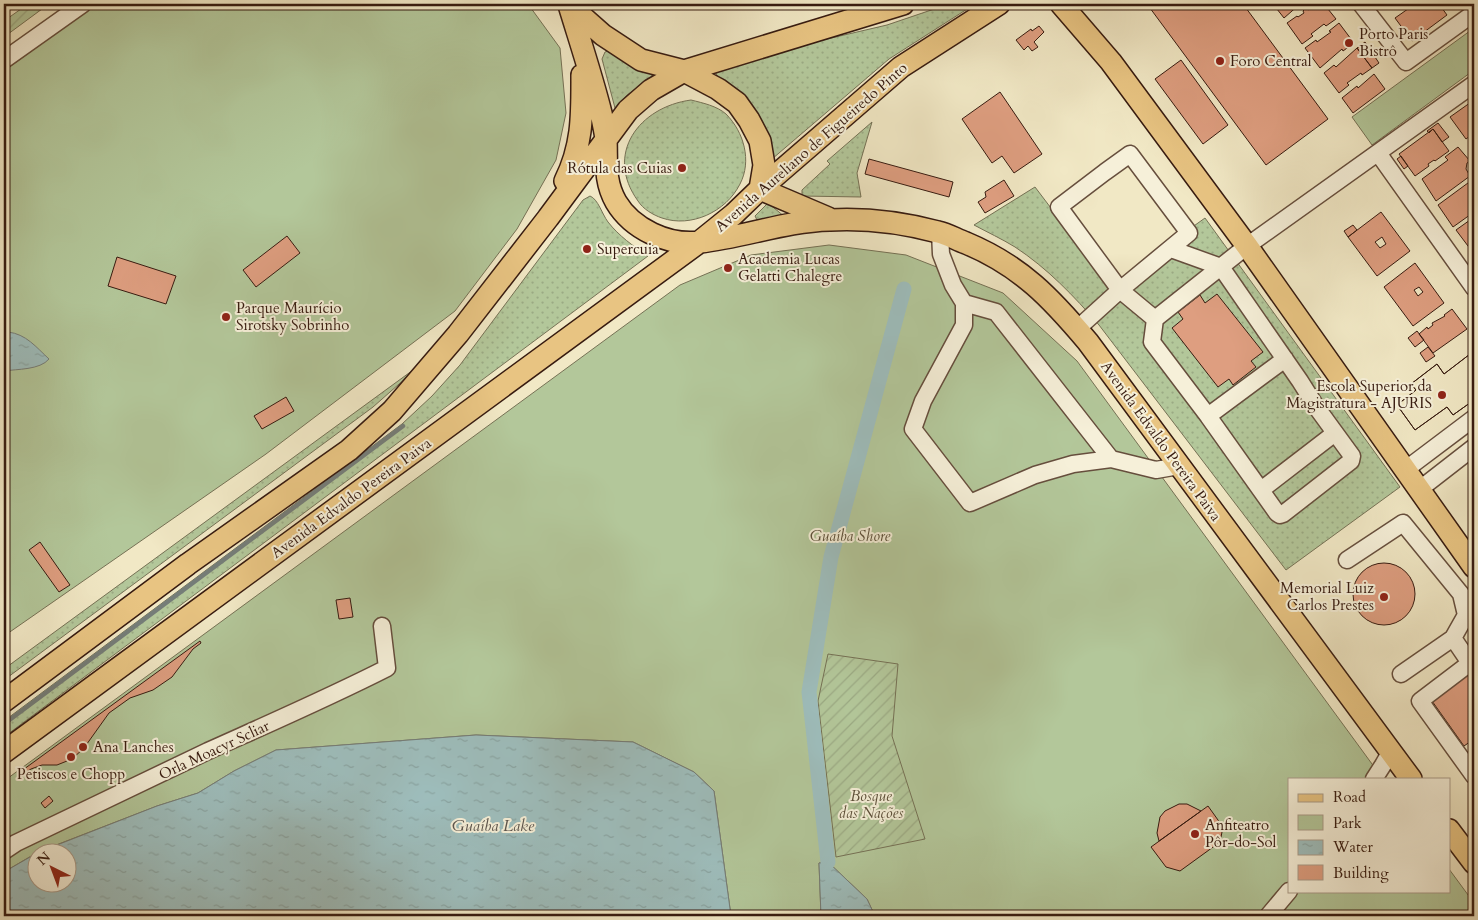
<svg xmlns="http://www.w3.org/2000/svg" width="1478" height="920" viewBox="0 0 1478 920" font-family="Cardo,serif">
<defs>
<pattern id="grass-dots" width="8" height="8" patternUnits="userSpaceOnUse" patternTransform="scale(1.25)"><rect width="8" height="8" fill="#b3c79a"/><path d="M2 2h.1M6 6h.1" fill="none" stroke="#9baa84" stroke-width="1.8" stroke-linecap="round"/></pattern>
<pattern id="garden-furrows" width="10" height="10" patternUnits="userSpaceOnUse" patternTransform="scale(1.25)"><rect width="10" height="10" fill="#b3c79a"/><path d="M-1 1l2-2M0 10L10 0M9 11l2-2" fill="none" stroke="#9baa84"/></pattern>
<pattern id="water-ripples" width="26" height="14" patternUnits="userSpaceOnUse" patternTransform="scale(1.25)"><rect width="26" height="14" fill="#9ebebd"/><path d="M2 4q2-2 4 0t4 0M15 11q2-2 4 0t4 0" fill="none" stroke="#89a3a1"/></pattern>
</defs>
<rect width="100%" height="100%" fill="#f1e8c5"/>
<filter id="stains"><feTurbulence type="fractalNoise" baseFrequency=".004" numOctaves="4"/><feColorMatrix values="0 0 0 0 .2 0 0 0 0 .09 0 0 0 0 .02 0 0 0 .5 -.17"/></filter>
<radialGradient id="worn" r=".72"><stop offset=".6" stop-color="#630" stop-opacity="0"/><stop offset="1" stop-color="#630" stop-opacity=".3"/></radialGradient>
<path fill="url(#grass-dots)" stroke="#757155" d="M949,4H975L889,59L772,159L716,74L717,70L767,53L887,25Z
M608,51L652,72V77L627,95L615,108L602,59L605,52Z
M691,100C703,103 717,106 726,114C744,132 752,161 740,184C726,212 691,228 662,218C653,215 643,209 638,201C604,154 639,107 691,100Z
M872,122L857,173L861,197L802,196V190L830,164L827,161Z
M1035,187L1110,286L1205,218L1400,487L1286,570L1099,325C1074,296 1047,268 1015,247C1002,239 987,232 974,225Z
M590,196C598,199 602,214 608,222C619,236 633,246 648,256L4,737V721L402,424L432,396L460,365L583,200Z
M768,203L785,217L757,220L755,216Z
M424,362L373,407L4,680V669Z"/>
<path fill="#b3c79a" stroke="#757155" d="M96,4H528L560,48L566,113L556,160L517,229L455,311L266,454L4,636V71Z
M1474,28V70L1372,145L1352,117Z
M829,245L906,255L1003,293L1077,361L1383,779H1289V891H1449V869L1474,903V908L1450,916H875L867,899L828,862L819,863L821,916H731L714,791L694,772L633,742L476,735L276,750L234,771L198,793L157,806L38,852L4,872V781L680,285L751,255Z"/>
<path fill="url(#garden-furrows)" stroke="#757155" d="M28,4H39L42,9L4,37V21Z
M828,654L898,664L892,736L925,839L836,857L818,701Z"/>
<path fill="url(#water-ripples)" stroke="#757d78" d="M8,332C26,334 36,347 49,359C40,370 17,369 4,371V334Z
M476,735L633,742L694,772L714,791L731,916H4V872L37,853L38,882H68V852H39L157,806L198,793L234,771L276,750Z
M828,862L867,899L875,916H821L819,863Z"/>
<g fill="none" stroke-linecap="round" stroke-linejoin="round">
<path stroke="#757d78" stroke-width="4.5" d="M4,724L403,426"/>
<path stroke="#9ebebd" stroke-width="15" d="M828,862L809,692L831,557L904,289"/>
</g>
<path fill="#de9e80" stroke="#371b10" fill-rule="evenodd" d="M1147,4H1243L1328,119L1266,165Z
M1273,4H1300L1284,18Z
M1313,4H1324L1336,19L1326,26L1324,24L1311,34L1313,36L1302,44L1287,23L1297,16L1298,17L1304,13L1303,11L1306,8L1308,10L1312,7L1311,5Z
M1415,4H1439L1447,15L1412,41L1395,18Z
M1339,23L1354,43L1343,51L1342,49L1320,68L1305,48L1316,40L1317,42L1331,32L1329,31Z
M1039,26L1044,32L1034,42L1038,47L1032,51L1028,46L1024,50L1016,40L1031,29L1032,31Z
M1365,42L1379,63L1372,68L1357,48Z
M1357,48L1372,68L1362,75L1361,73L1347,83L1349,85L1339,93L1324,73L1334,65L1336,67Z
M1181,60L1228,125L1203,144L1155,79Z
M1374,74L1385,89L1353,113L1342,98L1357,86L1358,88Z
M1000,92L1042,154L1014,173L1002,156L992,163L962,119Z
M1474,100V133L1466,139L1450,117Z
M1438,123L1449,137L1442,142L1433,129L1429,133L1427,131Z
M1433,129L1449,151L1435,161L1434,160L1428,164L1429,166L1415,176L1399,154Z
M1458,147L1470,161L1467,163L1466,169L1470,176L1436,201L1422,179L1448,160L1445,157Z
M1401,156L1408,166L1404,169L1397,159Z
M869,159L953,182L949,197L865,174Z
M1004,180L1014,196L985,213L978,202L986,197L985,192Z
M1472,180L1474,183V212L1453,227L1438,205Z
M1381,212L1410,251L1377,276L1348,237ZM1382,237L1386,244L1380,248L1375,242Z
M1470,220L1471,223L1474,221V248L1471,250L1456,230Z
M1353,225L1357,230L1348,237L1344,231Z
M287,236L300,253L256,287L243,270Z
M117,257L176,276L166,304L108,286Z
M1415,263L1444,303L1413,326L1384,287ZM1419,287L1423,292L1418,296L1414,290Z
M1217,294L1263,352L1251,361L1256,367L1233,385L1229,379L1218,387L1172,328L1183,319L1178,312L1200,295L1205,303Z
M1452,309L1467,329L1433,353L1419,334L1427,327L1428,329L1433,325L1432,323L1445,316L1444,315Z
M1417,331L1424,340L1415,347L1408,338Z
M1428,347L1435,356L1426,362L1420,353Z
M1474,351V400L1453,415L1447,407L1415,430L1397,405L1416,390L1411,384L1437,364L1444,374Z
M1474,351V400L1453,415L1447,407L1415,430L1397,405L1416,390L1411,384L1437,364L1444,374Z
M286,397L294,411L262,429L254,416Z
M1474,485V506L1471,496Z
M40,542L70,585L59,592L29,550Z
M1353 594a31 31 0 1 1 62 0a31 31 0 1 1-62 0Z
M350,598L353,617L339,619L336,600Z
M200,641L201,643L193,649L172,677L153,690L130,698L109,713L84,748L72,759L57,765H42L31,769L22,775L20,772Z
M1474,670V739L1464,746L1432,701Z
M49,796L53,801L45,808L41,803Z
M1179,804H1187L1201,811L1159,841L1157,833L1160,817L1165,811Z
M1208,806L1223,827L1220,842L1180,871L1166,867L1151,847Z"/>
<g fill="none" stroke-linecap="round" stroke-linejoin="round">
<g stroke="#664e3d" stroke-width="19">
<path id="minor" d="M1361,4L1406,62L1474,13
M4,60L83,4
M1378,153L1474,288
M1130,154L1189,233L1120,290L1059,207L1105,172Z
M940,232L941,254L953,285L964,303L996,312L1111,459L1073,464L1035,475L970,503L913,429L923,401L964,325V303
M1171,249L1221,267L1300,381L1317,408L1352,456L1351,461L1283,514L1280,515L1277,513L1208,416L1152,342L1155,319L1247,246L1474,84
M1077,329L1120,290L1155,319
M1208,416L1285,359
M1111,459L1156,470L1179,466
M1405,470L1474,418
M1420,489L1474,447
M1261,490L1335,433
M1347,560L1403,523L1461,594L1466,615L1453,638L1401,674
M1453,638L1470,663L1474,660
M1470,663L1420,701L1474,776
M1374,779L1383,765L1391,751
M4,851L16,843C80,813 144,781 208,751C268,724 328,698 387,668L382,626
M1268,916L1289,891"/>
</g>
<g stroke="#371b10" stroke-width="24">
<path id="major" d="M1061,4L1111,62L1247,246L1474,567
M569,5C580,41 592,77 601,113C603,122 605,131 606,139C607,162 604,181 616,202C632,229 668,246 700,242C744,237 786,221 830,220C866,218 904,223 938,232C948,234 957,240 966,243C1021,266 1051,298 1088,342L1411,779
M569,5L603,35L641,60L684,71L718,89L737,103L749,120L760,141L764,165L760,189L828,218
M565,181C583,145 582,114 582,75
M4,701L188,564L349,450L392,411L458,334L548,218L628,110L651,90L684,71L903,4
M4,752L698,243L734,214L760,189L901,67L999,4
M1449,830L1474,863"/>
</g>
<use href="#minor" stroke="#f6f0d9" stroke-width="16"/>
<use href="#major" stroke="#e8c482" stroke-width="21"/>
</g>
<g fill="#8f2418" stroke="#f6f0d9" stroke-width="2">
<circle cx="1349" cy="43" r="5"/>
<circle cx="1220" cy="61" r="5"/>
<circle cx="682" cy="168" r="5"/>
<circle cx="587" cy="249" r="5"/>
<circle cx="728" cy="268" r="5"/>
<circle cx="226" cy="317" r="5"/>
<circle cx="1442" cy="395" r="5"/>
<circle cx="1384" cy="597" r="5"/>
<circle cx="83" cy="747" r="5"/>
<circle cx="71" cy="757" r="5"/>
<circle cx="1195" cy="834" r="5"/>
</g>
<g text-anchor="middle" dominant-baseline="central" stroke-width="4" stroke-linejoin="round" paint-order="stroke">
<g font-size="15" fill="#371b10" stroke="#f6f0d9" text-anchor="start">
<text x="1359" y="34">Porto Paris<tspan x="1359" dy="17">Bistrô</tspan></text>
<text x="1230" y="61">Foro Central</text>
<text x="672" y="168" text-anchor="end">Rótula das Cuias</text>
<text x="597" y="249">Supercuia</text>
<text x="738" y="259">Academia Lucas<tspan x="738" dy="17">Gelatti Chalegre</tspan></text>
<text x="236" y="308">Parque Maurício<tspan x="236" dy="17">Sirotsky Sobrinho</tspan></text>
<text x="1432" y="386" text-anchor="end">Escola Superior da<tspan x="1432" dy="17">Magistratura - AJURIS</tspan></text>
<text x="1374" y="588" text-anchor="end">Memorial Luiz<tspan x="1374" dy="17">Carlos Prestes</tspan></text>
<text x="93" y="747">Ana Lanches</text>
<text x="71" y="774" text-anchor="middle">Petiscos e Chopp</text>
<text x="1205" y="825">Anfiteatro<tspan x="1205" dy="17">Pôr-do-Sol</tspan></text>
</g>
<g font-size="15" fill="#371b10" stroke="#f6f0d9">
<text transform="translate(811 147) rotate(-41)">Avenida Aureliano de Figueiredo Pinto</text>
<text transform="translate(1161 441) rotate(54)">Avenida Edvaldo Pereira Paiva</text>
<text transform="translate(351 498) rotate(-36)">Avenida Edvaldo Pereira Paiva</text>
<text transform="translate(214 750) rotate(-25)">Orla Moacyr Scliar</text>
</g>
<g font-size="15" font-style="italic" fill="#5c4f39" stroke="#f6f0d9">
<text x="850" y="536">Guaíba Shore</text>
<text x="871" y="796">Bosque<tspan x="871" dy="17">das Nações</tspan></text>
</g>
<g font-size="16" font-style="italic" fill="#5b544d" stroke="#f6f0d9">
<text x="493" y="826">Guaíba Lake</text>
</g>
</g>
<rect width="1478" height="920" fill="none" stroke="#f1e8c5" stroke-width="20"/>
<rect x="5" y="5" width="1468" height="910" fill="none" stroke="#371b10" stroke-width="2.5"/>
<rect x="10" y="10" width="1458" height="900" fill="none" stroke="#371b10"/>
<rect x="1288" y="778" width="162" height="115" fill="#f6f0d9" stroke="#aa9b89"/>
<rect x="1298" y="794" width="25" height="8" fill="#e8c482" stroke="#aa9b89"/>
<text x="1333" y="802" font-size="15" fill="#371b10">Road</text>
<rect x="1298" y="815" width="25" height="15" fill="#b3c79a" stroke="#aa9b89"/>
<text x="1333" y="828" font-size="15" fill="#371b10">Park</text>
<rect x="1298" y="840" width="25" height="15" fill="url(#water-ripples)" stroke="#aa9b89"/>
<text x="1333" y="852" font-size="15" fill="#371b10">Water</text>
<rect x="1298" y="865" width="25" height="15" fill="#de9e80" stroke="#aa9b89"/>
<text x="1333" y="878" font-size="15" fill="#371b10">Building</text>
<g transform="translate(52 868) rotate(318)"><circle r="24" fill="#f6f0d9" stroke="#aa9b89"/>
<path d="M0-4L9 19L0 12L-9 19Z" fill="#8f2418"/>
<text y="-8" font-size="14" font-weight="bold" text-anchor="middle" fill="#371b10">N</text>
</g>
<rect width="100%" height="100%" filter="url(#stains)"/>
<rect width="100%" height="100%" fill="url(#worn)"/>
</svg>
